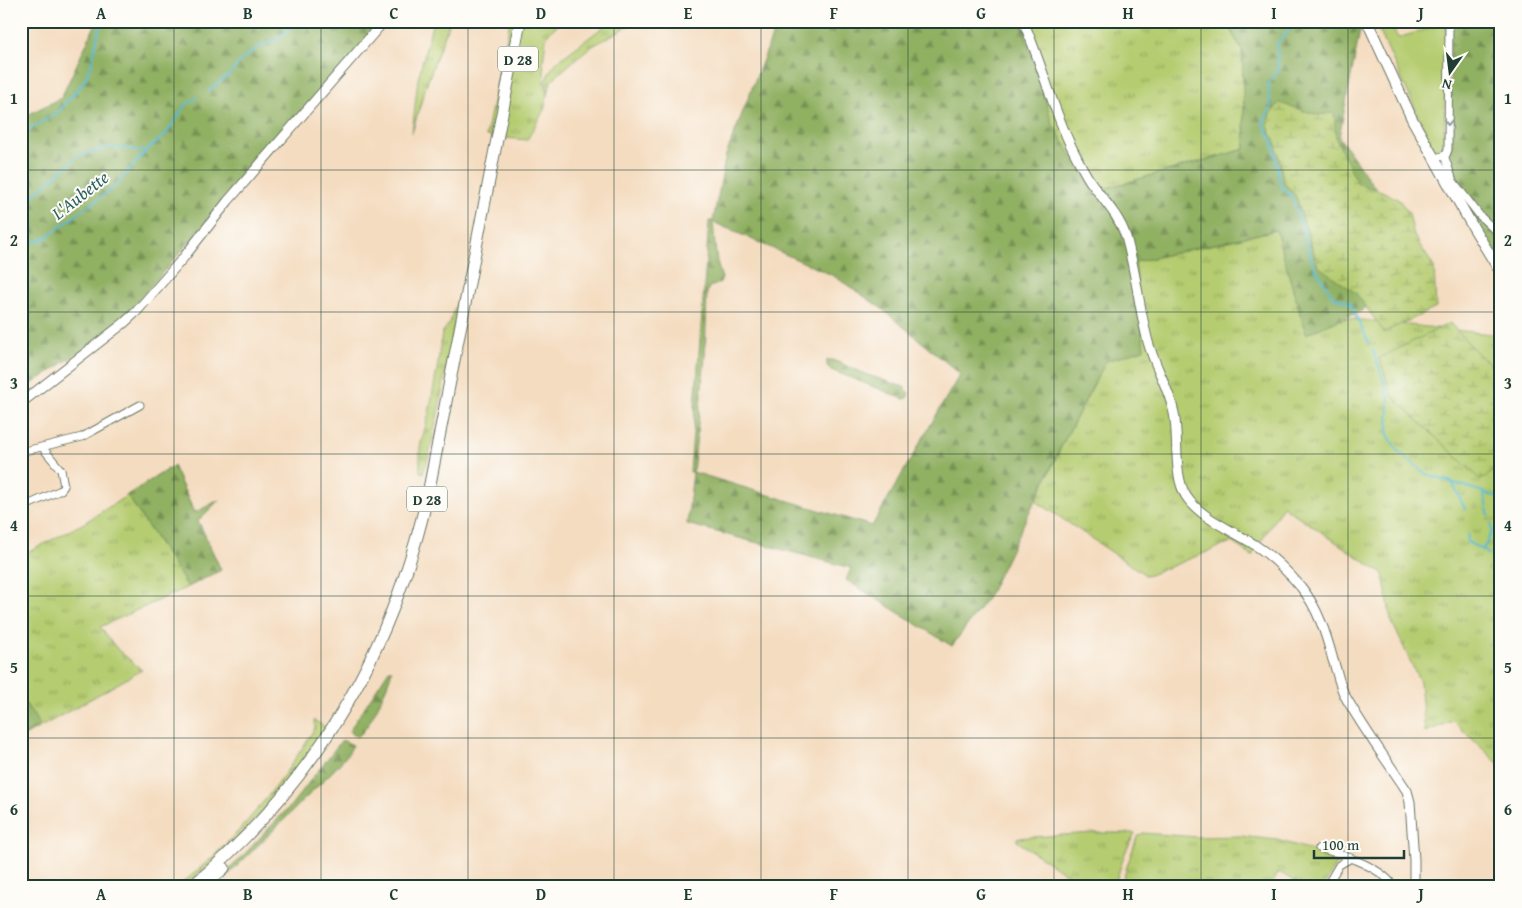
<svg xmlns="http://www.w3.org/2000/svg" width="1522" height="908" viewBox="0 0 1522 908" font-family="'Gentium Book Plus',serif">
<defs>
<pattern id="grass-tufts" width="24" height="20" patternUnits="userSpaceOnUse" patternTransform="scale(1.25)"><rect width="24" height="20" fill="#b5cc70"/><path d="M3 7l-1-3M5 7V3M7 7l1-3M15 17l-1-3M17 17v-4M19 17l1-3" fill="none" stroke="#93a75d"/></pattern>
<pattern id="forest-firs" width="22" height="20" patternUnits="userSpaceOnUse" patternTransform="scale(1.25)"><rect width="22" height="20" fill="#90b062"/><path d="M5 1l3.5 6h-7zM16 11l3.5 6h-7z" fill="#759052"/></pattern>
<pattern id="wetland-marsh" width="20" height="14" patternUnits="userSpaceOnUse" patternTransform="scale(1.25)"><rect width="20" height="14" fill="#b5cc70"/><path d="M1 5h8M5 5V1M11 12h8M15 12V8" fill="none" stroke="#93a75d"/></pattern>
</defs>
<rect width="100%" height="100%" fill="#fdfcf7"/>
<filter id="ink" filterUnits="userSpaceOnUse"><feTurbulence type="fractalNoise" baseFrequency=".02" numOctaves="2"/><feDisplacementMap in="SourceGraphic" scale="10" xChannelSelector="R" yChannelSelector="G"/><feConvolveMatrix kernelMatrix="1 2 1 2 8 2 1 2 1" color-interpolation-filters="sRGB"/></filter>
<filter id="wash" filterUnits="userSpaceOnUse"><feTurbulence type="fractalNoise" baseFrequency=".0096" numOctaves="4" result="noise"/><feDisplacementMap in="SourceGraphic" scale="20" xChannelSelector="R" yChannelSelector="G"/><feGaussianBlur stdDeviation="1.12" result="paint"/><feColorMatrix in="noise" values="0 0 0 0 0 0 0 0 0 0 0 0 0 0 0 0 0 1.4 0 .05"/><feComposite in="paint" operator="in"/></filter>
<g filter="url(#wash)">
<rect width="100%" height="100%" fill="#f4dcc0"/>
<path fill="url(#grass-tufts)" stroke="#6a8452" d="M433,21H450L426,86L412,133L418,79Z
M510,21H563L549,32L546,39L543,63L547,98L544,110L527,140L486,136Z
M611,21H637L589,48L578,57L551,81L548,96C546,78 546,74 558,61Z
M1021,21H1225L1242,50L1245,149L1093,192L1052,123Z
M1276,230L1306,334L1343,318L1501,335V766L1453,721L1425,732L1420,682L1391,620L1383,574L1283,506L1252,556L1232,542L1147,576L1036,501L1063,443L1106,361L1135,262Z
M460,293L439,408L429,456L423,473L420,472V447L429,413L438,364L442,333L450,322Z
M173,466L221,570L188,587L100,627L118,650L142,670L21,738V556L84,523Z
M314,720L328,729L274,800L210,864L183,887H177C232,845 277,790 313,731L315,728Z
M1094,833H1135L1125,853L1114,887H1085L1017,841V838Z
M1143,833L1197,837L1240,836L1277,840L1326,854L1330,849L1337,847L1336,863L1324,887H1304L1279,872L1270,887H1120L1137,837Z"/>
<path fill="url(#forest-firs)" stroke="#58764b" fill-rule="evenodd" d="M97,21H384L121,320L101,338L21,391V118L61,98Z
M778,21H1021L1052,123L1093,192L1245,149L1242,50L1225,21H1358L1361,26L1339,137L1427,261L1361,311L1306,334L1276,230L1135,262L1144,349L1106,361L1063,443L988,597L952,646L846,580L851,568L687,524L693,472H690L709,221H713L726,155ZM713,222L834,276L881,308L960,374L872,526L693,472L705,358L707,292L709,287C715,285 720,285 722,278C715,261 715,241 713,222Z
M1450,21H1501V268L1493,257L1450,169Z
M827,360H833L868,375L904,387L907,391L909,393L907,398L904,399L831,370L827,366Z
M173,466L194,513L219,500L198,521L221,570L188,587L127,495Z
M389,670H392C388,686 370,729 357,737L349,731Z
M21,699L26,704L40,725L24,735L21,731Z
M342,740L353,745L348,754L335,769L216,887H210L238,861L292,804Z"/>
<path fill="url(#wetland-marsh)" stroke="#6a8452" d="M1279,103L1318,115L1334,113L1336,139L1358,184L1382,191L1399,200L1409,213L1414,236L1434,267L1436,308L1384,332L1356,293L1318,266L1296,196L1284,183L1276,144L1268,126L1271,114Z
M1450,323L1480,356L1501,371V465L1481,480L1393,397L1379,358Z"/>
<path fill="#b5cc70" stroke="#6a8452" d="M1446,23L1444,146L1434,149L1379,30L1392,27L1398,38Z"/>
<g fill="none" stroke-linecap="round" stroke-linejoin="round">
<path stroke="#53bad1" stroke-width="2" d="M1292,21V27L1277,43L1278,70L1268,85L1271,108L1263,122L1273,142L1280,185L1292,197L1314,266L1333,297L1349,302L1369,343
M208,91L230,74L240,61L257,48L279,38L297,21
M21,134L57,113L83,83L91,66L101,21
M21,206L78,156L110,147L146,151
M21,246L44,239L113,188L146,151L167,133L185,105L197,98
M1373,350L1389,397L1388,435L1398,451L1426,474L1483,492L1489,516
M1452,482L1465,509
M1484,493L1501,498
M1491,523L1492,531L1483,550L1490,555L1501,569
M1468,534L1467,542L1483,550"/>
</g>
</g>
<g filter="url(#ink)">
<g fill="none" stroke-linecap="round" stroke-linejoin="round">
<g stroke="#6a7565" stroke-width="9">
<path id="minor" d="M1444,155L1453,181L1480,216L1501,236
M1435,158L1446,155L1448,150L1449,21
M21,452L82,437L140,405
M21,508L61,490L64,486L61,470L42,447
M1319,848C1339,853 1378,866 1391,883L1390,887
M1326,887L1339,865L1351,858"/>
</g>
<g stroke="#6a7565" stroke-width="11">
<path id="tertiary" d="M1023,21C1042,63 1052,109 1073,150C1078,160 1084,172 1090,181C1103,200 1119,215 1126,237C1136,272 1139,308 1148,342C1155,367 1169,388 1174,413C1179,437 1173,476 1186,496C1200,518 1234,531 1255,545C1272,556 1288,572 1301,587C1318,608 1326,634 1333,660C1337,671 1339,683 1344,694C1362,727 1386,759 1407,791L1410,802L1414,860V887
M21,403L124,323L136,312L184,257L228,201L384,21"/>
</g>
<g stroke="#6a7565" stroke-width="12">
<path id="secondary" d="M1367,21L1412,119L1470,222L1501,273"/>
</g>
<g stroke="#6a7565" stroke-width="13">
<path id="primary" d="M191,887C316,783 394,648 429,489L520,21
M203,887L224,868"/>
</g>
<use href="#minor" stroke="#fff" stroke-width="7"/>
<use href="#tertiary" stroke="#fff" stroke-width="9"/>
<use href="#secondary" stroke="#fff" stroke-width="10"/>
<use href="#primary" stroke="#fff" stroke-width="11"/>
</g>
<defs><path id="oneway-chevron" d="M-2-3.5L2.5 0L-2 3.5" fill="none" stroke-width="1.6" stroke-linecap="round" stroke-linejoin="round" transform="scale(1.25)"/></defs>
<use stroke="#8f9e9a" href="#oneway-chevron" transform="translate(1448 122) rotate(90)"/>
</g>
<path fill="none" stroke="#1f3d34" stroke-width="1" stroke-opacity="0.55" d="M174,21V887M321,21V887M468,21V887M614,21V887M761,21V887M908,21V887M1054,21V887M1201,21V887M1348,21V887M21,170H1501M21,312H1501M21,454H1501M21,596H1501M21,738H1501"/>
<g text-anchor="middle" dominant-baseline="central" stroke-width="4" stroke-linejoin="round" paint-order="stroke">
<g fill="#fdfcf7" stroke="#62766e" stroke-width="1">
<rect x="498" y="46.5" width="40" height="25" rx="4"/>
<rect x="407" y="486.5" width="40" height="25" rx="4"/>
</g>
<g font-size="15" font-weight="bold" fill="#1f3d34">
<text x="518" y="59">D 28</text>
<text x="427" y="499">D 28</text>
</g>
<g font-size="18" font-style="italic" fill="#2f6263" stroke="#fdfcf7">
<text transform="translate(80 195) rotate(-38)">L'Aubette</text>
</g>
</g>
<rect width="1522" height="908" fill="none" stroke="#fdfcf7" stroke-width="55"/>
<g transform="translate(1450 72) rotate(194)" stroke="#fdfcf7" stroke-width="4" paint-order="stroke">
<path d="M0-4L9 19L0 12L-9 19Z" fill="#1f3d34"/>
<text y="-8" font-size="14" font-weight="bold" text-anchor="middle" fill="#1f3d34">N</text>
</g>
<path d="M1314 850v8h90v-8" fill="none" stroke="#1f3d34" stroke-width="2.5"/>
<text x="1322" y="850" font-size="15" fill="#1f3d34" stroke="#fdfcf7" stroke-width="4" paint-order="stroke">100 m</text>
<rect x="28" y="28" width="1466" height="852" fill="none" stroke="#1f3d34" stroke-width="2"/>
<g font-size="16" text-anchor="middle" font-weight="bold" fill="#1f3d34">
<text x="101" y="19">A</text>
<text x="248" y="19">B</text>
<text x="394" y="19">C</text>
<text x="541" y="19">D</text>
<text x="688" y="19">E</text>
<text x="834" y="19">F</text>
<text x="981" y="19">G</text>
<text x="1128" y="19">H</text>
<text x="1274" y="19">I</text>
<text x="1421" y="19">J</text>
<text x="14" y="104">1</text>
<text x="1508" y="104">1</text>
<text x="14" y="246">2</text>
<text x="1508" y="246">2</text>
<text x="14" y="389">3</text>
<text x="1508" y="389">3</text>
<text x="14" y="531">4</text>
<text x="1508" y="531">4</text>
<text x="14" y="673">5</text>
<text x="1508" y="673">5</text>
<text x="14" y="815">6</text>
<text x="1508" y="815">6</text>
<text x="101" y="900">A</text>
<text x="248" y="900">B</text>
<text x="394" y="900">C</text>
<text x="541" y="900">D</text>
<text x="688" y="900">E</text>
<text x="834" y="900">F</text>
<text x="981" y="900">G</text>
<text x="1128" y="900">H</text>
<text x="1274" y="900">I</text>
<text x="1421" y="900">J</text>
</g>
</svg>
